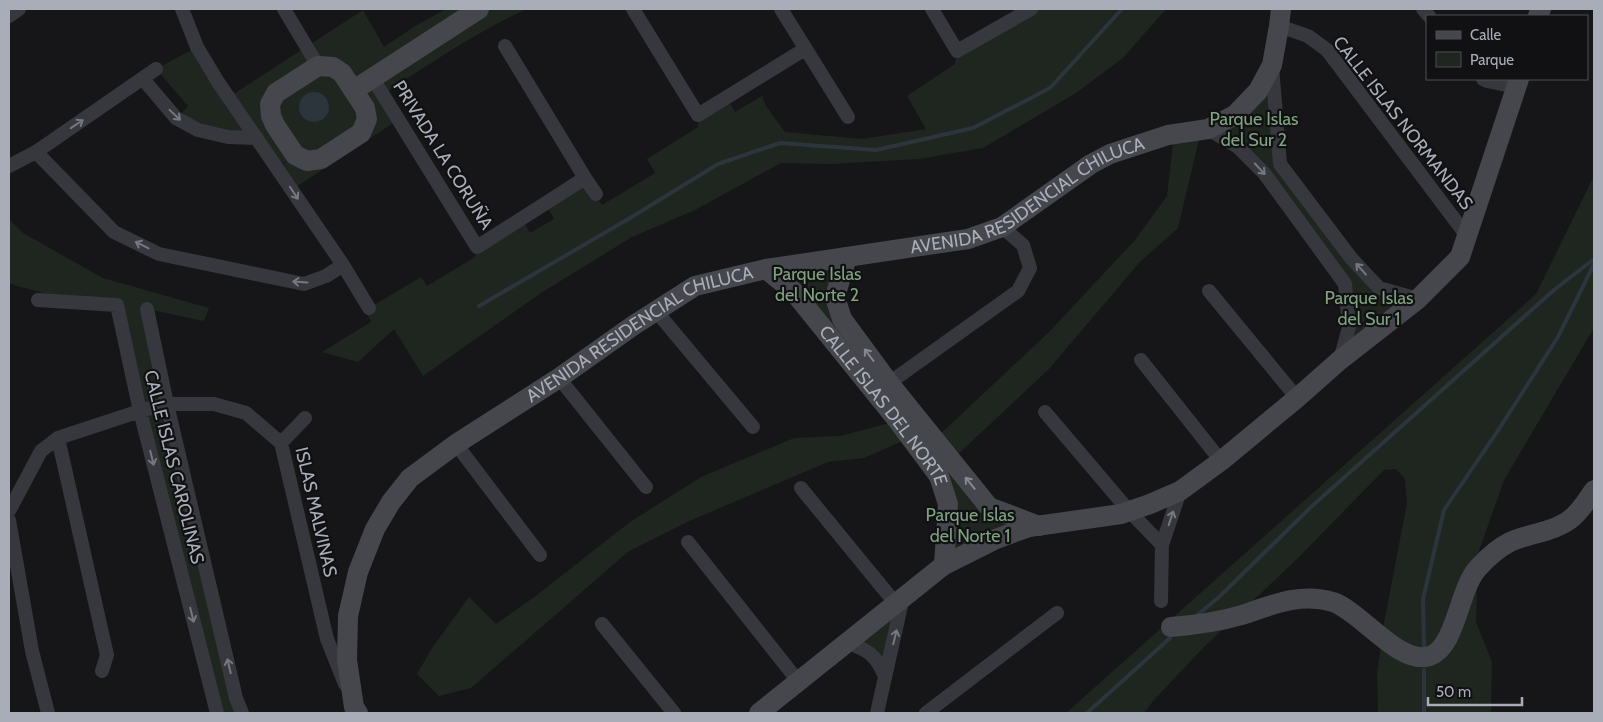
<svg xmlns="http://www.w3.org/2000/svg" width="1603" height="722" viewBox="0 0 1603 722" font-family="Cabin,sans-serif">
<rect width="100%" height="100%" fill="#161618"/>
<path fill="#1e261f" d="M446,9H527C480,30 438,59 395,86L384,95L398,120L293,189L278,168L292,158L277,167L229,97L363,10L384,47L415,26Z
M1031,9H1166L1123,58L1076,93L983,148L919,159L832,164L781,163L695,210L632,237L541,293L423,376L394,329L358,362L322,352L371,322L365,311L369,308L421,277L427,286L475,257L477,248L522,218L530,233L554,219L545,203L585,179L602,205L655,173L647,159L698,127V115L727,97L735,112L762,96L766,106L785,132L862,139L926,129L907,96L955,64L957,51Z
M197,47L255,137L229,136L177,118L188,106L156,69Z
M1272,65L1280,164L1379,288L1418,299L1340,360L1349,327L1344,284L1264,173L1208,129Z
M1201,131L1178,228L1139,263L1049,369L952,460L989,507L1039,526L944,565L948,504L910,438L864,458L828,462L687,522L629,551L471,688L439,696L417,674L432,648L469,597L496,624L537,595L630,522L701,477L794,438L840,436L897,421L766,269L847,257L836,297L935,439L1050,331L1135,240L1167,196L1174,135Z
M1594,176V328L1504,480L1478,554L1476,622L1492,662L1491,713H1378L1377,673L1384,623L1407,503L1405,479L1396,469L1384,470L1296,560L1204,647L1153,701L1144,713H1066L1536,294Z
M9,219L23,233L103,278L209,308L204,321L147,309L242,713H217L120,313L17,286L9,283Z
M903,597L885,676L847,642Z"/>
<path fill="#2c353c" d="M299 107a15 15 0 1 1 30 0a15 15 0 1 1-30 0Z"/>
<g fill="none" stroke-linecap="round" stroke-linejoin="round">
<path stroke="#2c353c" stroke-width="4" d="M479,306L630,218L718,164L780,143L876,150L973,128L1050,88L1122,9
M1195,617L1219,597L1311,507L1385,441L1554,290L1594,259
M1424,647L1423,599L1444,510L1497,432L1558,337L1594,264
M1424,670V713
M1087,713L1170,638"/>
<path stroke="#37383d" stroke-width="14" d="M182,9L197,47L218,82L343,265L369,308
M284,9L318,66
M633,9L698,115L805,49
M781,9L848,117
M932,9L957,51L1031,9
M1423,9L1429,16
M9,16L19,9
M1279,26L1308,36L1327,50L1467,236
M505,46L585,178
M1272,66L1280,164L1351,258L1379,288L1418,299
M372,77L477,247L585,178L596,194
M143,79L176,118L198,130L228,137L257,138
M1483,79L1487,81L1516,87
M1208,129L1238,147L1264,173L1345,284L1349,327L1340,360
M36,152L114,232L159,254L304,284L326,276L343,265
M9,166L36,152L156,69
M1209,291L1297,398
M38,300L117,305L140,411L217,713
M147,309L167,404L236,698L242,713
M656,311L753,427
M1141,360L1221,461
M559,378L646,487
M889,383L1018,291L1030,268L1023,245L1002,227
M1045,412L1130,512L1162,545
M58,438L107,655L102,671
M281,443L305,418
M456,444L540,555
M801,488L896,604
M9,511L41,451L58,438L140,411L167,404H214L246,413L281,443L327,639L345,684
M9,520L32,651L48,713
M688,542L798,681
M1161,601L1162,545L1180,491
M602,624L674,713
M847,642C869,651 875,654 885,676
M877,713L903,597
M926,713L1057,613"/>
<g stroke="#45474d" stroke-width="20">
<path d="M1538,16L1541,9"/>
<path d="M318,66L333,67L342,73L365,108L367,119L361,133L321,159L307,161L295,155L275,125L271,116L270,104L276,93Z"/>
<path d="M354,90L479,9"/>
<path d="M847,257L835,297L842,319L889,383L989,507L1039,526"/>
<path id="s1" d="M766,269L793,291L898,421L939,476L948,504L944,565"/>
<path d="M1171,627C1195,625 1218,622 1242,615C1272,605 1301,592 1333,602C1362,612 1399,666 1430,656C1456,647 1459,588 1478,568C1487,558 1498,548 1510,542C1530,533 1556,532 1573,517C1582,509 1588,499 1594,490"/>
<path id="s2" d="M358,713L354,707L347,660L348,616L358,572L375,529L391,502L410,478L456,444L559,378L634,325L695,286L766,269L968,239L1002,227L1091,164L1110,154L1168,135L1208,129L1235,115L1258,91L1272,65L1279,26L1281,9"/>
<path d="M759,713L944,565L996,539L1029,527L1121,514L1150,504L1180,491L1221,461L1297,398L1340,360L1418,299L1460,257L1519,79"/>
</g>
</g>
<defs><path id="oneway-shaft" d="M-6 0H5M1.5-3L5.5 0L1.5 3" fill="none" stroke-width="1.6" stroke-linecap="round" stroke-linejoin="round" transform="scale(1.25)"/></defs>
<g stroke="#757881">
<use href="#oneway-shaft" transform="translate(175 115) rotate(43)"/>
<use href="#oneway-shaft" transform="translate(77 124) rotate(-34)"/>
<use href="#oneway-shaft" transform="translate(1260 169) rotate(47)"/>
<use href="#oneway-shaft" transform="translate(294 193) rotate(56)"/>
<use href="#oneway-shaft" transform="translate(142 245) rotate(-154)"/>
<use href="#oneway-shaft" transform="translate(1361 269) rotate(-132)"/>
<use href="#oneway-shaft" transform="translate(300 282) rotate(-176)"/>
<use href="#oneway-shaft" transform="translate(152 458) rotate(76)"/>
<use href="#oneway-shaft" transform="translate(1171 518) rotate(-72)"/>
<use href="#oneway-shaft" transform="translate(192 615) rotate(76)"/>
<use href="#oneway-shaft" transform="translate(895 637) rotate(-76)"/>
<use href="#oneway-shaft" transform="translate(229 666) rotate(-103)"/>
</g>
<g stroke="#858993">
<use href="#oneway-shaft" transform="translate(869 355) rotate(-127)"/>
<use href="#oneway-shaft" transform="translate(970 483) rotate(-129)"/>
</g>
<g text-anchor="middle" dominant-baseline="central" stroke-width="4.5" stroke-linejoin="round" paint-order="stroke">
<g font-size="18" fill="#7fa381" stroke="#111113">
<text x="1254" y="119">Parque Islas<tspan x="1254" dy="21">del Sur 2</tspan></text>
<text x="817" y="274">Parque Islas<tspan x="817" dy="21">del Norte 2</tspan></text>
<text x="1369" y="298">Parque Islas<tspan x="1369" dy="21">del Sur 1</tspan></text>
<text x="970" y="515">Parque Islas<tspan x="970" dy="21">del Norte 1</tspan></text>
</g>
<g font-size="18" fill="#a8adb8" stroke="#111113">
<text transform="translate(1403 123) rotate(52)">CALLE ISLAS NORMANDAS</text>
<text transform="translate(443 155) rotate(58)">PRIVADA LA CORUÑA</text>
<text stroke="none"><textPath href="#s2" startOffset="945">AVENIDA RESIDENCIAL CHILUCA</textPath></text>
<text stroke="none"><textPath href="#s2" startOffset="525">AVENIDA RESIDENCIAL CHILUCA</textPath></text>
<text stroke="none"><textPath href="#s1" startOffset="181">CALLE ISLAS DEL NORTE</textPath></text>
<text transform="translate(174 467) rotate(76)">CALLE ISLAS CAROLINAS</text>
<text transform="translate(316 512) rotate(77)">ISLAS MALVINAS</text>
</g>
</g>
<rect width="1603" height="722" fill="none" stroke="#a8adb8" stroke-width="20"/>
<rect x="1426" y="15" width="162" height="65" fill="#111113" stroke="#4d4f55"/>
<rect x="1436" y="31" width="25" height="8" fill="#45474d" stroke="#4d4f55"/>
<text x="1470" y="40" font-size="15" fill="#a8adb8">Calle</text>
<rect x="1436" y="52" width="25" height="15" fill="#1e261f" stroke="#4d4f55"/>
<text x="1470" y="65" font-size="15" fill="#a8adb8">Parque</text>
<path d="M1428 697v8h94v-8" fill="none" stroke="#a8adb8" stroke-width="2.5"/>
<text x="1436" y="697" font-size="15" fill="#a8adb8" stroke="#111113" stroke-width="4" paint-order="stroke">50 m</text>
</svg>
